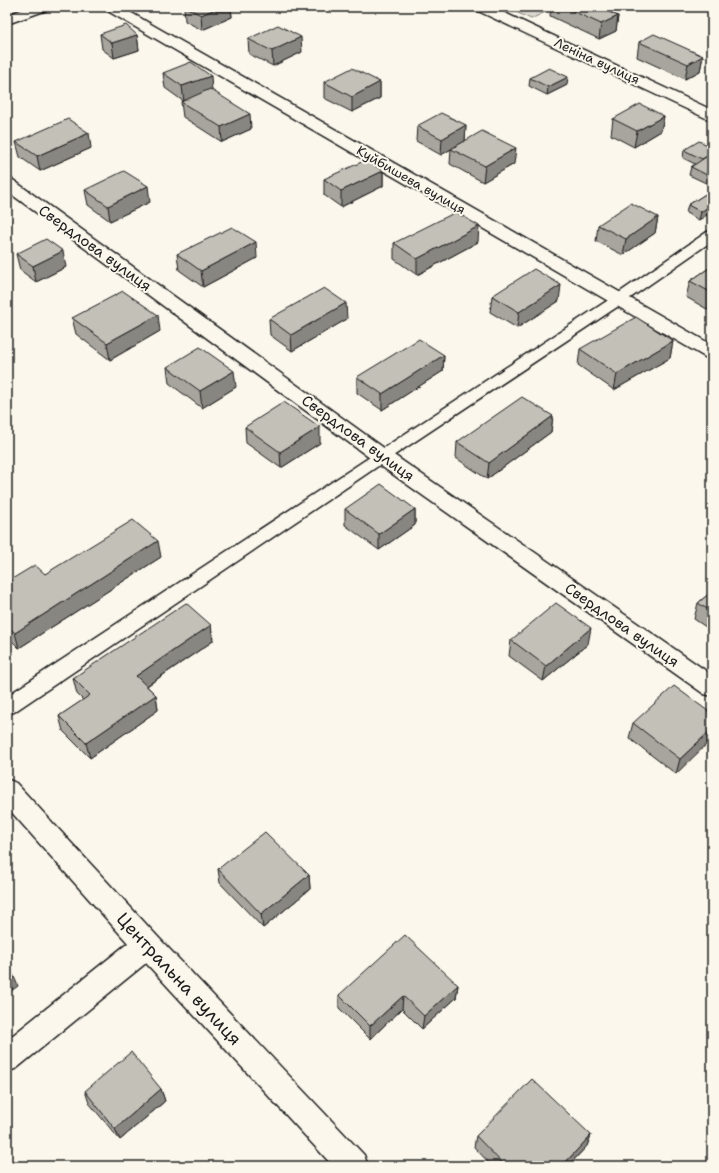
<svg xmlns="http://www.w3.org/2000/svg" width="719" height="1173" viewBox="0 0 719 1173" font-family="'Shantell Sans',sans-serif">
<rect width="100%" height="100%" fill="#fbf7ec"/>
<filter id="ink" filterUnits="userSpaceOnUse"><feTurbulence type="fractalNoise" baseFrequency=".025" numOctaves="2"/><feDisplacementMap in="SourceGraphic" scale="8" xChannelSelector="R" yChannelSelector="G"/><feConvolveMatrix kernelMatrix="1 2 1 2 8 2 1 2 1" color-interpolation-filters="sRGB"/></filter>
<g filter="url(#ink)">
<path fill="#dad7ce" stroke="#7b7a75" d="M505,7H555L531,19Z"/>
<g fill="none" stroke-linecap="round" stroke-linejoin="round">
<g stroke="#1c1c1c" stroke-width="3">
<path id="lane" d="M712,231V241L623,303L387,460L14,712L7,714V696L613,297L707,232Z"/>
</g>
<g stroke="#1c1c1c" stroke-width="3">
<path id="street" d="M104,7H121L712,345V359L705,357L106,10Z
M7,178L13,180L388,451L712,675V696L704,694L374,461L7,191Z
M7,779L16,783L157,936L364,1155L368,1166H333L146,963L17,1068L7,1072V1040L128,943L7,807Z"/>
</g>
<g stroke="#1c1c1c" stroke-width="3">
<path id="secondary" d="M29,7H49L47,10L7,24V15Z
M474,7H492L712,110V121L476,10Z"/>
</g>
<use href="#lane" fill="#fbf7ec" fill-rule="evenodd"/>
<use href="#street" fill="#fbf7ec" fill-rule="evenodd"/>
<use href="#secondary" fill="#fbf7ec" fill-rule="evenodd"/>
</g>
<path fill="#a8a59e" stroke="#1c1c1c" d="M184,7H231L232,17L202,30L185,21Z
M551,7H598L618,16L616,31L599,39L550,16Z
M100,34L137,35L139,50L114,58L102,49Z
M248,39L302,52L273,66L249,54Z
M639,42L703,56L700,71L685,79L637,57Z
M163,73L212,91L251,129L222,142L183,117L181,102L183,101L165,88Z
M530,78L567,85L547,95L529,86Z
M324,82H380V98L352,112L324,98Z
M664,116L661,131L634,147L611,135L613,119Z
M466,125L465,141L514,164L483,182L450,164L451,149L441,155L416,141L417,126Z
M16,142L91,148L40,171L20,157Z
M712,147V184L710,185L689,175L691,167L695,164L683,158L684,150Z
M383,171V186L341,207L324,195V179Z
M85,190L150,202L110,221L88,205Z
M712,190L699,220L686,213L688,205Z
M658,217L655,233L623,255L596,241L598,225Z
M478,242L417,275L394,259V243Z
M16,254L66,267L36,282L20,270Z
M177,254L257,258L203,287L179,270Z
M712,266V312L686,297L690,281Z
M492,296L559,301L517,328L490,312Z
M72,318L160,331L110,360L76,334Z
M269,319H347L292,351L270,335Z
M673,341L670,358L614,390L578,365L580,349Z
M444,355L443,371L382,410L357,393V377Z
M167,367L236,387L202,408L169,383Z
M553,416L551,432L487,479L456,458L457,442Z
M245,427L320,443L281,468L246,443Z
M345,509H415V525L379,550L345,525Z
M161,557L19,648L9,638L7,639V582L45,574Z
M712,591V631L694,619L698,603Z
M211,625L213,641L147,686L156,695L158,710L90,758L63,731L59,716L83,700L77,694L73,678Z
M511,640L588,644L543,681L509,656Z
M712,714L676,774L629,738L633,723Z
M218,869L309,875L310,889L263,928L220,883Z
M458,985L456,998L422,1029L402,1009L370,1039L339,1008V995Z
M161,1089L165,1101L120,1140L89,1103L85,1091Z
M591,1135L587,1146L568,1166H492L474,1147L476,1136Z"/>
<path fill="#888681" stroke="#1c1c1c" d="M220,7H231L232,17L202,30L201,15Z
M618,16L616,31L599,39L601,24Z
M137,35L139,50L114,58L112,43Z
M301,37L302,52L273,66L272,51Z
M703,56L700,71L685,79L688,64Z
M211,76L212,91L184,102L182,86Z
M568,77L567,85L547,95L548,87Z
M380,82V98L352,112V97Z
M250,114L251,129L222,142L221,127Z
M664,116L661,131L634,147L637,131Z
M466,125L465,141L441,155L442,139Z
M89,133L91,148L40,171L37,156Z
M516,148L514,164L483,182L485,166Z
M383,171V186L341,207V191Z
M711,177H712V184L710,185Z
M148,186L150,202L110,221L108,206Z
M712,204V212L699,220L701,212Z
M7,208H8L11,224L7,226Z
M658,217L655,233L623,255L626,239Z
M479,226L478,242L417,275V259Z
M256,242L257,258L203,287L201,271Z
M63,251L66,267L36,282L33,266Z
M561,285L559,301L517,328L519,312Z
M346,303L347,319L292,351L291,335Z
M158,315L160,331L110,360L107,343Z
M673,341L670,358L614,390L617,374Z
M444,355L443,371L382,410V394Z
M234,371L236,387L202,408L200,391Z
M553,416L551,432L487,479L489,463Z
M320,427V443L281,468L280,452Z
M415,509V525L379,550V534Z
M158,541L161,557L19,648L15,633Z
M211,625L213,641L139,691L136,676Z
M591,628L588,644L543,681L546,666Z
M7,632L9,638L7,639Z
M156,695L158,710L90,758L86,743Z
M712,729V739L676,774L680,759Z
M309,875L310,889L263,928L261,914Z
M7,963H8L18,986L7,994Z
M458,985L456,998L422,1029L424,1016Z
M403,996L402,1009L370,1039V1026Z
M161,1089L165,1101L120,1140L115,1129Z
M591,1135L587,1146L568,1166H562Z"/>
<path fill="#c3c0b8" stroke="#1c1c1c" d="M185,7H220L201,15Z
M564,7H598L618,16L601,24Z
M126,25L137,35L112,43L100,34Z
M278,25L301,37L272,51L248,39Z
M654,34L703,56L688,64L639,42Z
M191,62L211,76L182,86L163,73Z
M352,68L380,82L352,97L324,82Z
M549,68L568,77L548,87L530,78Z
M210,89L250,114L221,127L181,102Z
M640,104L664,116L637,131L613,119Z
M441,113L466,125L442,139L417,126Z
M68,119L89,133L37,156L16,142Z
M482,131L516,148L485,166L451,149Z
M699,141L712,147V153L702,159L684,150Z
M712,153V177H711L691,167Z
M366,160L383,171L341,191L324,179Z
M124,171L148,186L108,206L85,190Z
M712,190V204L701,212L688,205Z
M631,203L658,217L626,239L598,225Z
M456,212L479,226L417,259L394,243Z
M232,227L256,242L201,271L177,254Z
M46,239L63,251L33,266L16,254Z
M712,266V293L690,281Z
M534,269L561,285L519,312L492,296Z
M324,288L346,303L291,335L269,319Z
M123,291L158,315L107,343L72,318Z
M636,317L673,341L617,374L580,349Z
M419,339L444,355L382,394L357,377Z
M200,347L234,371L200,391L167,367Z
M522,397L553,416L489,463L457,442Z
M284,402L320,427L280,452L245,427Z
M381,484L415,509L379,534L345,509Z
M133,520L158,541L15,633L7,625V582L35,565L45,574Z
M712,591V612L698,603Z
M186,603L211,625L136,676L156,695L86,743L59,716L90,695L73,678Z
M556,603L591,628L546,666L511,640Z
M674,686L712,714V729L680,759L633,723Z
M265,832L309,875L261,914L218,869Z
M405,935L458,985L424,1016L403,996L370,1026L339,995Z
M131,1052L161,1089L115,1129L85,1091Z
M532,1079L591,1135L562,1166H505L476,1136Z"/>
</g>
<g text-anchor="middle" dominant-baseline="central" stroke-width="4" stroke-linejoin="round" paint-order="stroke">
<g font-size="13" fill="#1c1c1c" stroke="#fbf7ec">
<text transform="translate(597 61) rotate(25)">Леніна вулиця</text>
<text transform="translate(411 180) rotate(30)">Куйбишева вулиця</text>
</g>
<g font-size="15" fill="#1c1c1c" stroke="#fbf7ec">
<text transform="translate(95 248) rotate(36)">Свердлова вулиця</text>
<text transform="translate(358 438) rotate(36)">Свердлова вулиця</text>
<text transform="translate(622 625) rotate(35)">Свердлова вулиця</text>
</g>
<g font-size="18" fill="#1c1c1c" stroke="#fbf7ec">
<text transform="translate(179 979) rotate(47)">Центральна вулиця</text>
</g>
</g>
<rect width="719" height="1173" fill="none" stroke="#fbf7ec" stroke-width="24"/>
<rect x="12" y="12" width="695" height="1149" fill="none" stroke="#1c1c1c" stroke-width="1.5" filter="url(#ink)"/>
</svg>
